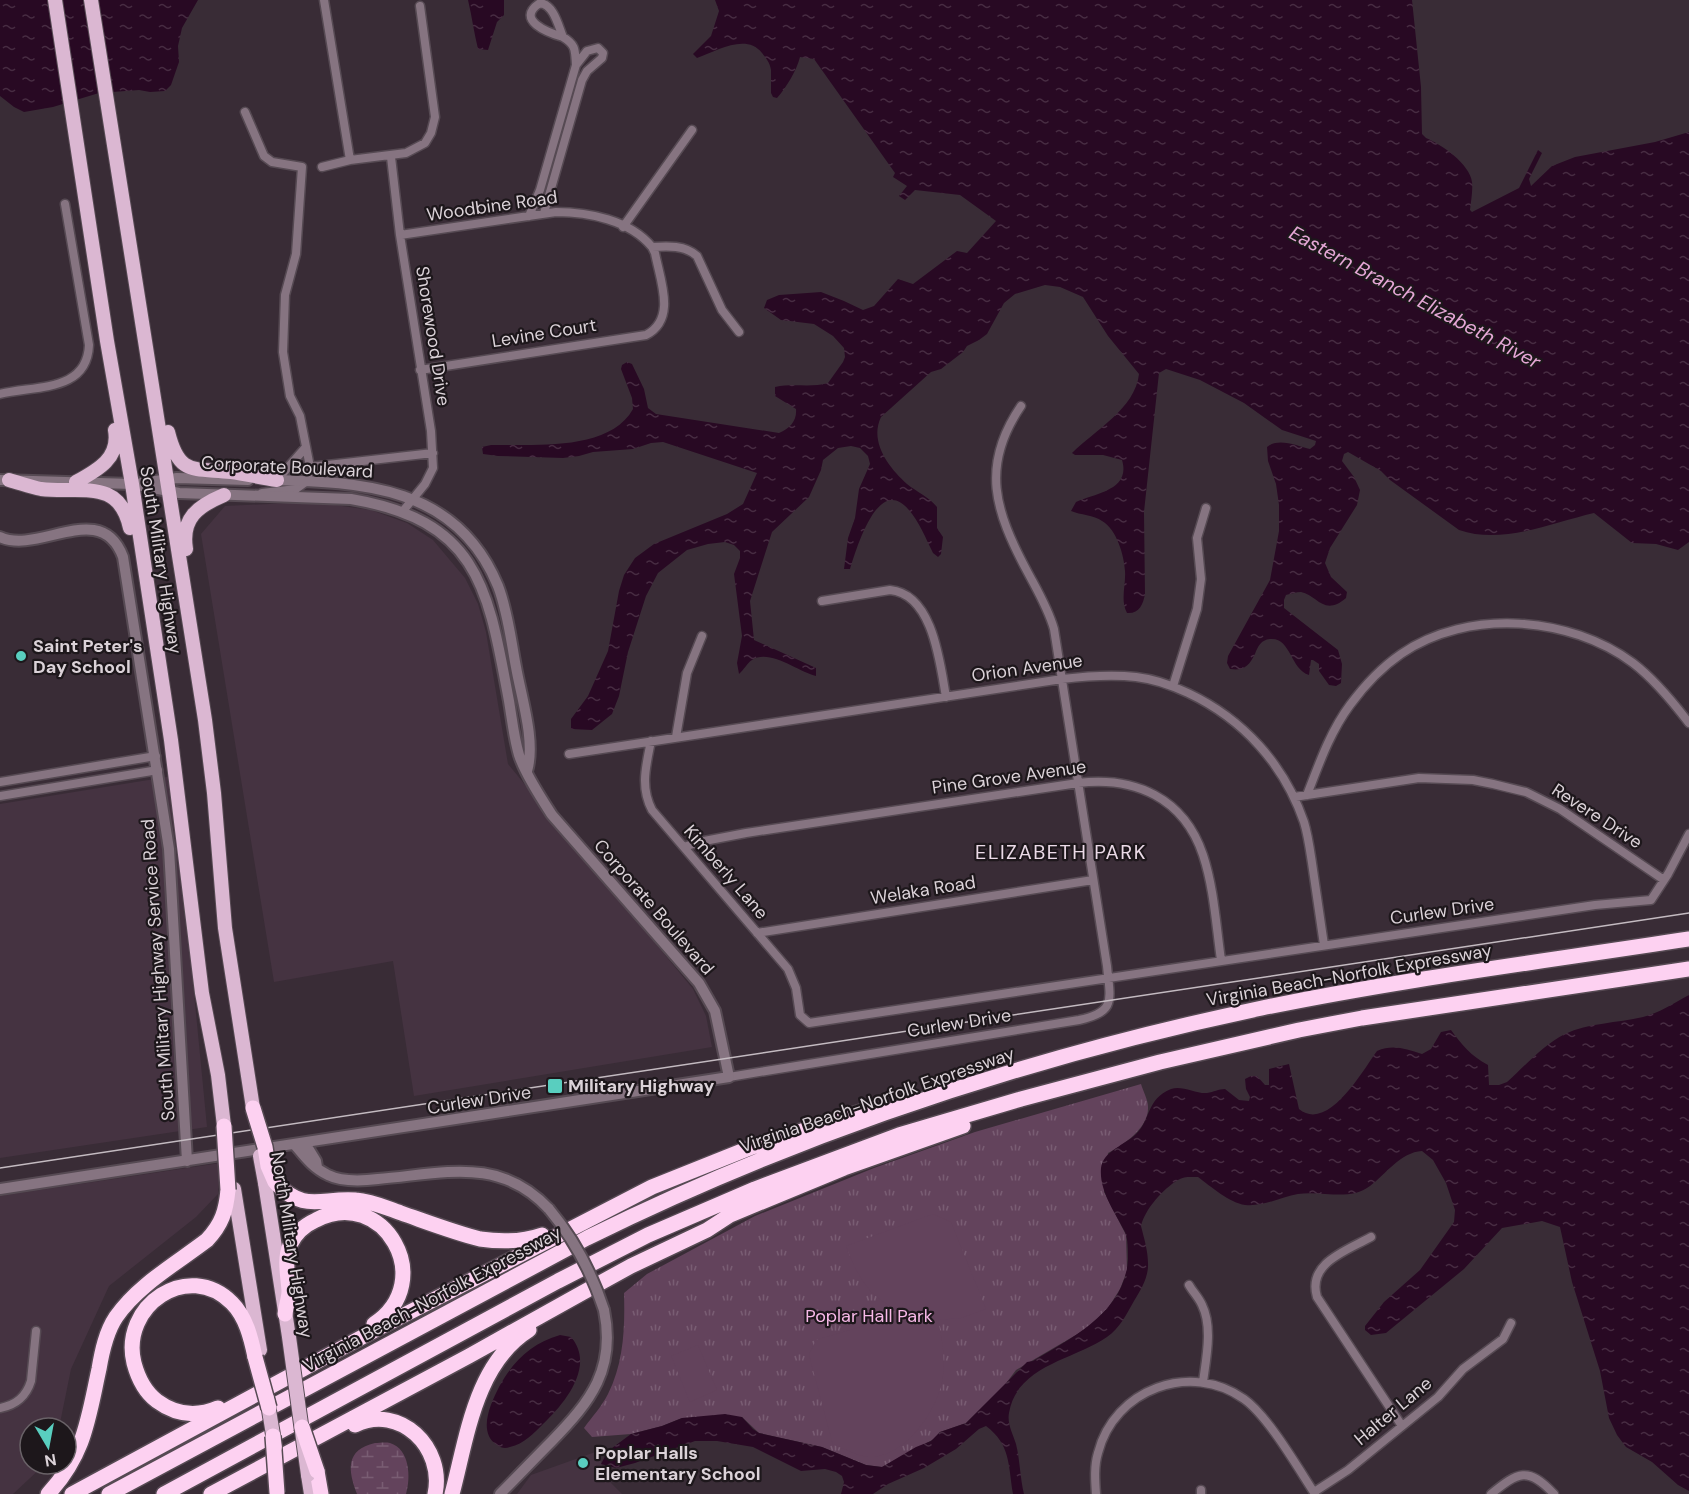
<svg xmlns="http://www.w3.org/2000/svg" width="1689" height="1494" viewBox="0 0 1689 1494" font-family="'DM Sans',sans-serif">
<defs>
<pattern id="grass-tufts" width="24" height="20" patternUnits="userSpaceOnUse" patternTransform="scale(1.5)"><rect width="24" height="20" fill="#63435c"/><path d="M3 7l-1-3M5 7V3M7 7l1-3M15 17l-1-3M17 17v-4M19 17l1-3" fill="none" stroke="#795d73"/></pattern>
<pattern id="wetland-marsh" width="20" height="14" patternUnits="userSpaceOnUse" patternTransform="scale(1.5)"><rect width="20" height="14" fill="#63435c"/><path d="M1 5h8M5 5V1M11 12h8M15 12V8" fill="none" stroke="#795d73"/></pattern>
<pattern id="water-ripples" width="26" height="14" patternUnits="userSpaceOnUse" patternTransform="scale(1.5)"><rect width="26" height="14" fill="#280923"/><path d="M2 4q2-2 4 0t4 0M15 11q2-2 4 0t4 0" fill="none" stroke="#472c42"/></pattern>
</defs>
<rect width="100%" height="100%" fill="#392c36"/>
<path fill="#453341" d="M313,502L371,510L407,523L433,540L465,578L478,604L486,632L508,764L693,989L706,1016L712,1047L414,1096L393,961L274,982L201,534L225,506Z
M173,776L207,1127L0,1158V804Z
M220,1163L218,1194L196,1217L109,1286L71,1369L59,1428H30V1464H45L13,1494H0V1196Z
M598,1451L605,1477L622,1494H517L531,1475Z"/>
<path fill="url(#grass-tufts)" d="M1141,1084C1143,1091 1148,1100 1148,1107C1149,1128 1123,1145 1108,1153L1104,1192L1126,1235L1127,1271L1120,1289L1108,1308L1086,1329L1016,1370L1004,1386L966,1423L940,1432L934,1439L882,1467L866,1465L822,1447L759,1433L742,1417L682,1418L662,1426L631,1434L592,1437L584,1428C592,1417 602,1406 608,1394C624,1362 625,1327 624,1293L647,1274L755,1216L874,1168L975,1132Z"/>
<path fill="url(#wetland-marsh)" d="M375,1443C379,1443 385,1442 390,1443C410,1449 411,1478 406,1494H357C348,1470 345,1450 375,1443Z"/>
<path fill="#63435c" d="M933,1214L951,1222L986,1309L961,1318L938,1320C942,1338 945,1356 943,1375C940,1408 905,1459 868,1457C857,1456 844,1448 833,1445L809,1355L816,1340L904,1314C899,1310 892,1308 887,1304C865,1291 855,1270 846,1246Z
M698,1345L717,1390L690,1402L671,1356Z"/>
<path fill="url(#water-ripples)" d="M0,0H198L182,28L178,46L179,62L171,85L165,91L150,92L139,90L99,93L53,107L24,112L14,107L0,96Z
M468,0H504V15L497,22L488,50L478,49C474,33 472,17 468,0Z
M715,0H1412L1421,87L1422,134L1426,138C1441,144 1470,164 1472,182C1473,190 1471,201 1470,210L1472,212L1519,188L1538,150L1542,153L1529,179L1531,186L1552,166L1575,157L1655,142L1689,132V542L1678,550L1656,544L1632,543L1594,513C1551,523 1502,545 1459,530L1390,480L1381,471L1348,452L1344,454L1342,461L1354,477L1360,490L1357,505L1330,548L1325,563L1331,577L1347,592L1346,598C1324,617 1317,595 1301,592C1296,592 1291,594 1286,595L1284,600V608L1338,650L1342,664L1341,683L1336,686L1329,685L1319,671V664L1313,660H1311L1309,675C1290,669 1291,637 1270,639C1261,640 1258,646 1255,654C1249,666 1244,671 1230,669L1227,663L1228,656L1270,580L1279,531V505L1276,484L1268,461L1267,447C1278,437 1298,446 1310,449L1315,445L1316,441L1282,430L1244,403L1200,380L1166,369L1159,373L1144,512L1145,594C1143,605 1139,614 1127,613C1120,600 1126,585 1125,571C1124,555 1117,530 1102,521C1094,515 1080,515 1071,511L1076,502C1096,493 1131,490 1122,460L1103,455H1075L1072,453C1095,430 1135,409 1139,374L1108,336L1083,297L1060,287L1045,285L1015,294L1004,303L987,334L979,340L967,346L963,352L941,369L931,372L881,417C869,442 889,468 907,484C917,492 929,497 937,507V528L943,537L941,554L938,557L933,553C926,539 919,521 908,509C878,474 856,550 850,569H844L848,538L855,518L859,489L870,464L868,456L860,448L851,446L838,448L823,460L821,470L809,497L772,532L750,601L754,640L816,668V676C799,672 769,648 752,660C747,663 744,670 739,674L737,663L742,636L734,574L740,558V551L734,545L725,542L708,544L687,550L658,573L646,596L628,652L619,696L612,714L592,730L571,729V719L588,696L608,651L619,591L624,575L635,558L654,544L727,514L743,504L757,473L663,442L651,443L633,449L593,452L579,456L563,458L498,456L483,454L482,447L491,445C533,444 609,452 633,409L632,398L621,369L622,365L627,362L632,364L644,389L648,408L656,414L779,433C790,428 797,421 796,409L775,396V387C793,383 811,388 828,383L843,362L845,357L844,348L833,336L814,324L781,320L764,308L767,300L779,295L821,292L844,301L863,310L874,306L898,279L913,284L957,251L967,253L996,221L960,195L915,190L905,200L899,196L907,186L893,177L895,173L814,59L800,57C797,70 786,88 777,98L773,97L771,93C771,86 771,77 771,70C770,63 766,58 762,53C746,33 717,51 697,58L693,54L711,36L719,11Z
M1689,995V1491L1678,1485L1652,1462L1626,1447L1617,1435L1609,1418L1600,1371L1572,1282L1560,1227L1542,1221L1502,1228L1464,1269L1386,1333L1371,1335L1365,1330V1326L1384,1302L1420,1270L1454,1222L1455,1210L1446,1183L1433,1160L1422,1151C1401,1152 1385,1175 1370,1186C1349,1202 1322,1190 1298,1194C1281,1197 1263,1207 1245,1205C1230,1203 1210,1186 1198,1177C1191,1177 1184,1176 1178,1180C1163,1189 1145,1209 1141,1226C1144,1238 1148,1251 1148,1263C1149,1276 1141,1290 1134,1301C1126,1315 1120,1328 1107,1337C1074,1360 1017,1365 1009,1413C1007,1424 1013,1434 1016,1444C1020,1460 1020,1478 1024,1494H1013C1008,1465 1011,1445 986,1426L979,1429L956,1449L924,1468L888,1484L873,1494H841L844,1482L842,1476L836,1472L825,1469L801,1471L753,1447L717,1441H695L635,1463L616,1468L601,1464L608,1451L631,1434L662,1426L682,1418L725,1414L742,1417L753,1429L759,1433L822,1447L866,1465L882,1467L916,1447L931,1441L940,1432L966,1423L1027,1362L1033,1361C1073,1337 1125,1312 1128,1259C1128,1251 1128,1239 1125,1232C1115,1212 1099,1191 1101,1168C1103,1151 1125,1145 1136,1134C1151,1120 1146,1099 1171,1089C1182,1085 1196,1094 1207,1093C1214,1092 1218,1089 1225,1089L1239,1100L1249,1101L1250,1097L1246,1089L1245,1079L1251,1076H1257L1265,1085H1269V1069L1289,1064L1299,1109C1328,1133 1363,1070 1377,1051C1393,1044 1406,1049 1422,1054L1431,1049L1441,1032L1451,1030C1462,1045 1471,1056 1488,1065L1489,1085H1499L1507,1082C1525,1066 1543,1045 1565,1034C1588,1023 1617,1023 1643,1017C1659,1013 1674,1003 1689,995Z
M560,1335L571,1337C596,1366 564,1404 543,1424C534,1433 524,1444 510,1447C505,1449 501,1448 497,1445C477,1432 491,1403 499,1387C513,1361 532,1343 560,1335Z"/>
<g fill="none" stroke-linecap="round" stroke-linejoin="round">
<g stroke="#564a53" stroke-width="11">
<path id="minor" d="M324,0L350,160
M540,3C554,5 558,25 563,37C549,33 514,20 540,3Z
M563,37C576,45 575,50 576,65
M245,112L264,156L272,162L302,167L296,254L285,295L283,352L290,396L300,416L310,467L307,481L296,489L262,493
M391,157L400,235L431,431L433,468L425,484L403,511
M322,167L350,160L406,153L425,143L431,133L435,117L420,6
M529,216L540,190L576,65L587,51L598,48L603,53L602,58L587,71L582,80L544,213
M623,227L692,130
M400,235L556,212C588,212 630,220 652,247C668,246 685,245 697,256L722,310L739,332
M420,370L646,335C677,319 660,280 655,253L652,247
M0,394C34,385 87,393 89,345L65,204
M310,467L433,453
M277,480L306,447
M822,601L890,590C933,594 940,663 946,697
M1173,686L1197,609L1201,579L1197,538L1206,508
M676,737L687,673L702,636
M651,741C646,766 640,787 652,810L788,969L796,988L800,1015L809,1023L1595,905L1651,900L1668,874L1689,834
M569,754L1062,679C1087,676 1111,674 1136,677C1154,679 1171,685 1188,693C1243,719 1284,764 1304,822C1308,835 1310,850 1312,863C1316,890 1320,917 1324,945
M0,782L156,756
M1307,795C1319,764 1330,732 1350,705C1364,686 1382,667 1401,654C1468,608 1570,616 1633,663C1654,679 1673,702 1689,723
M0,796L158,770
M1294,797L1419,778L1473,780L1493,784L1526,792L1560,809L1664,880
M684,847L699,842L746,833L1078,783C1135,776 1184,798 1203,855C1214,888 1216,925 1221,960
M757,933L1093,880
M729,1077L1079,1020C1117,1012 1110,999 1107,966L1054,629C1048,608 1037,590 1027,571C995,511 980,466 1021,406
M1371,1237C1346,1251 1307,1263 1317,1297L1402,1426
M1189,1285C1193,1292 1199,1298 1202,1305C1213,1327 1206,1359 1203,1382
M0,1408C16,1405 26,1397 31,1381L36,1331
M1201,1490V1494
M1314,1492L1348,1470L1438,1397L1463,1369L1503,1339L1511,1323
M1096,1494C1095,1480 1094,1466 1098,1453C1114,1389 1191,1361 1244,1399C1268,1416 1298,1468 1315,1494
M1491,1494C1518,1472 1528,1466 1554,1494"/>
</g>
<g stroke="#564a53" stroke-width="14">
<path id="tertiary" d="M0,480L132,484L179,493L351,499C480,521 488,589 509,701C512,719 514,738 519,755C525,774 541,798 552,815L699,983L715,1011L729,1077L0,1189
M270,480C363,482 457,486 498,586C508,612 511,641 516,667C521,696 536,742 527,771
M141,483L177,478L248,480
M0,537C39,555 101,498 123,557L169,849L187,1161
M305,1143L316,1161L317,1167
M295,1145C305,1157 313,1168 328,1175C342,1182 362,1181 378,1179C442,1174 499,1155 549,1209
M500,1494C518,1476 535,1458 552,1441C591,1401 616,1369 604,1310"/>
</g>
<g stroke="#564a53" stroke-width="16">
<path id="primary" d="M55,0L107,341L132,484L171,740L202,993L218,1075L224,1126
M91,0L205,720L214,793L225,928L253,1108
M168,432C179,476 193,468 231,472C246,474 262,478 277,480
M9,480C20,483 31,487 41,489C80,494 119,477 130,528
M76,482C98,470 120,458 115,430
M186,549C181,518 198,506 224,495
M265,1183L289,1337
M234,1189L260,1350
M308,1475L311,1494"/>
</g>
<g stroke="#564a53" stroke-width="18">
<path id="motorway" d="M275,1182C305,1214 321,1197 356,1200C372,1201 386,1208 401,1213C427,1222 453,1232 480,1239C501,1242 522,1242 542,1235
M285,1314C286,1306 289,1298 289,1291C288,1275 284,1260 290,1245C295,1234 305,1225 316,1220C383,1185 439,1281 374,1324
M218,1408C197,1417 176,1415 157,1401C145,1392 138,1378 134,1363C120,1306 188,1259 232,1303C246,1317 251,1338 255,1357
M355,1425C400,1403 445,1448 435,1494
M317,1471L321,1494
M48,1494C85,1454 88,1419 99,1369C102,1351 106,1332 116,1317C138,1285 177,1263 207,1240C222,1224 226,1211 228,1190
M72,1494L379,1328L652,1187L752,1147L867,1110
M109,1494L587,1238C800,1133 1029,1057 1262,1008C1403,979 1547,961 1689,939
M164,1494L558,1281L648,1235L755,1189L899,1135L1021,1099L1160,1062L1299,1030L1362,1018L1689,969
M211,1494L469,1356L582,1293L631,1266L707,1230L730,1215L844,1168L963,1126
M452,1494C467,1438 475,1364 529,1330"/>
</g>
<use href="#minor" stroke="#867481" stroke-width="8"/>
<use href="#tertiary" stroke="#867481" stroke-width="10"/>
<use href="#primary" stroke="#dbb7d2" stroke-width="14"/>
<use href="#motorway" stroke="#fdd1f1" stroke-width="15"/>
<path stroke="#c4bbc1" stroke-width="1.5" d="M0,1168L1689,913"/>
<g stroke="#564a53" stroke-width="14" stroke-linecap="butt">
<path id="tertiary-bridge" d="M549,1209C574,1239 592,1273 604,1310"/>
</g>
<g stroke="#564a53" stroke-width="16" stroke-linecap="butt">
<path id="primary-bridge" d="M260,1156L265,1183
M289,1337L308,1475
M267,1398L275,1447"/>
</g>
<g stroke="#564a53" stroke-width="18" stroke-linecap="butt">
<path id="motorway-bridge" d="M253,1108L265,1147L268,1166L275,1182
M224,1126L228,1190
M255,1357L269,1408
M302,1427L317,1471
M273,1436L277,1493"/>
</g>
<use href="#tertiary-bridge" stroke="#867481" stroke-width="10"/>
<use href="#primary-bridge" stroke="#dbb7d2" stroke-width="14"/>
<use href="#motorway-bridge" stroke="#fdd1f1" stroke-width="15"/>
</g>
<g fill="#59cebf" stroke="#1d171b" stroke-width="2">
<circle cx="21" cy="656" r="6"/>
<rect x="547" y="1078" width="16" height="16" rx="3"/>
<circle cx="583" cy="1463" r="6"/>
</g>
<g text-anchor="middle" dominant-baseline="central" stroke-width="4.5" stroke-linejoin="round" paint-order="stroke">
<g font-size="18" fill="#dbd2d8" stroke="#1d171b">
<text transform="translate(492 206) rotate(-8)">Woodbine Road</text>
<text transform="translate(544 333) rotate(-9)">Levine Court</text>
<text transform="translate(433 336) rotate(81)">Shorewood Drive</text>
<text transform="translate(287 467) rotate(3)">Corporate Boulevard</text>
<text transform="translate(161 560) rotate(81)">South Military Highway</text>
<text transform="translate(1027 668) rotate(-8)">Orion Avenue</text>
<text transform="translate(1009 777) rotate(-8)">Pine Grove Avenue</text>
<text transform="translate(1597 816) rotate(33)">Revere Drive</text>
<text transform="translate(726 872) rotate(49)">Kimberly Lane</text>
<text transform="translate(923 890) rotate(-9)">Welaka Road</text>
<text transform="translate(654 907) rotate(49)">Corporate Boulevard</text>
<text transform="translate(1442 911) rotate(-8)">Curlew Drive</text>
<text transform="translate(158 970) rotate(-94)">South Military Highway Service Road</text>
<text transform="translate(1349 975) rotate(-10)">Virginia Beach-Norfolk Expressway</text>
<text transform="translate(959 1023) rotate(-9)">Curlew Drive</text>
<text transform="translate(479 1100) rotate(-9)">Curlew Drive</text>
<text transform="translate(877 1100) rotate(-19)">Virginia Beach-Norfolk Expressway</text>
<text transform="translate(292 1245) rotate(81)">North Military Highway</text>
<text transform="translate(432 1299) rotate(-28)">Virginia Beach-Norfolk Expressway</text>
<text transform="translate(1393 1411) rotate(-40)">Halter Lane</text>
</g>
<g font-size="18" font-weight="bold" fill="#dbd2d8" stroke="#1d171b" text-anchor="start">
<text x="33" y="646">Saint Peter's<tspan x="33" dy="21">Day School</tspan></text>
<text x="568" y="1086">Military Highway</text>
<text x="595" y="1453">Poplar Halls<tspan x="595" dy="21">Elementary School</tspan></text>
</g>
<g font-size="18" fill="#f8b9e8" stroke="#1d171b">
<text x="869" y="1316">Poplar Hall Park</text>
</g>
<g font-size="20" font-style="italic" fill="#e5a7d6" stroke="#1d171b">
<text transform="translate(1415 297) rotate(28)">Eastern Branch Elizabeth River</text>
</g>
<g font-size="20" letter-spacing="1.5" fill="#ebdae7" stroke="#1d171b">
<text x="1061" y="852">ELIZABETH PARK</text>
</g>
</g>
<g transform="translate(48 1446) rotate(170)"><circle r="28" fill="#1d171b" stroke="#696267" stroke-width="1.5"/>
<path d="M0-4.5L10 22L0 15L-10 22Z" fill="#59cebf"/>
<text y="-9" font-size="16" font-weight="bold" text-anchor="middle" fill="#dbd2d8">N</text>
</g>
</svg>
